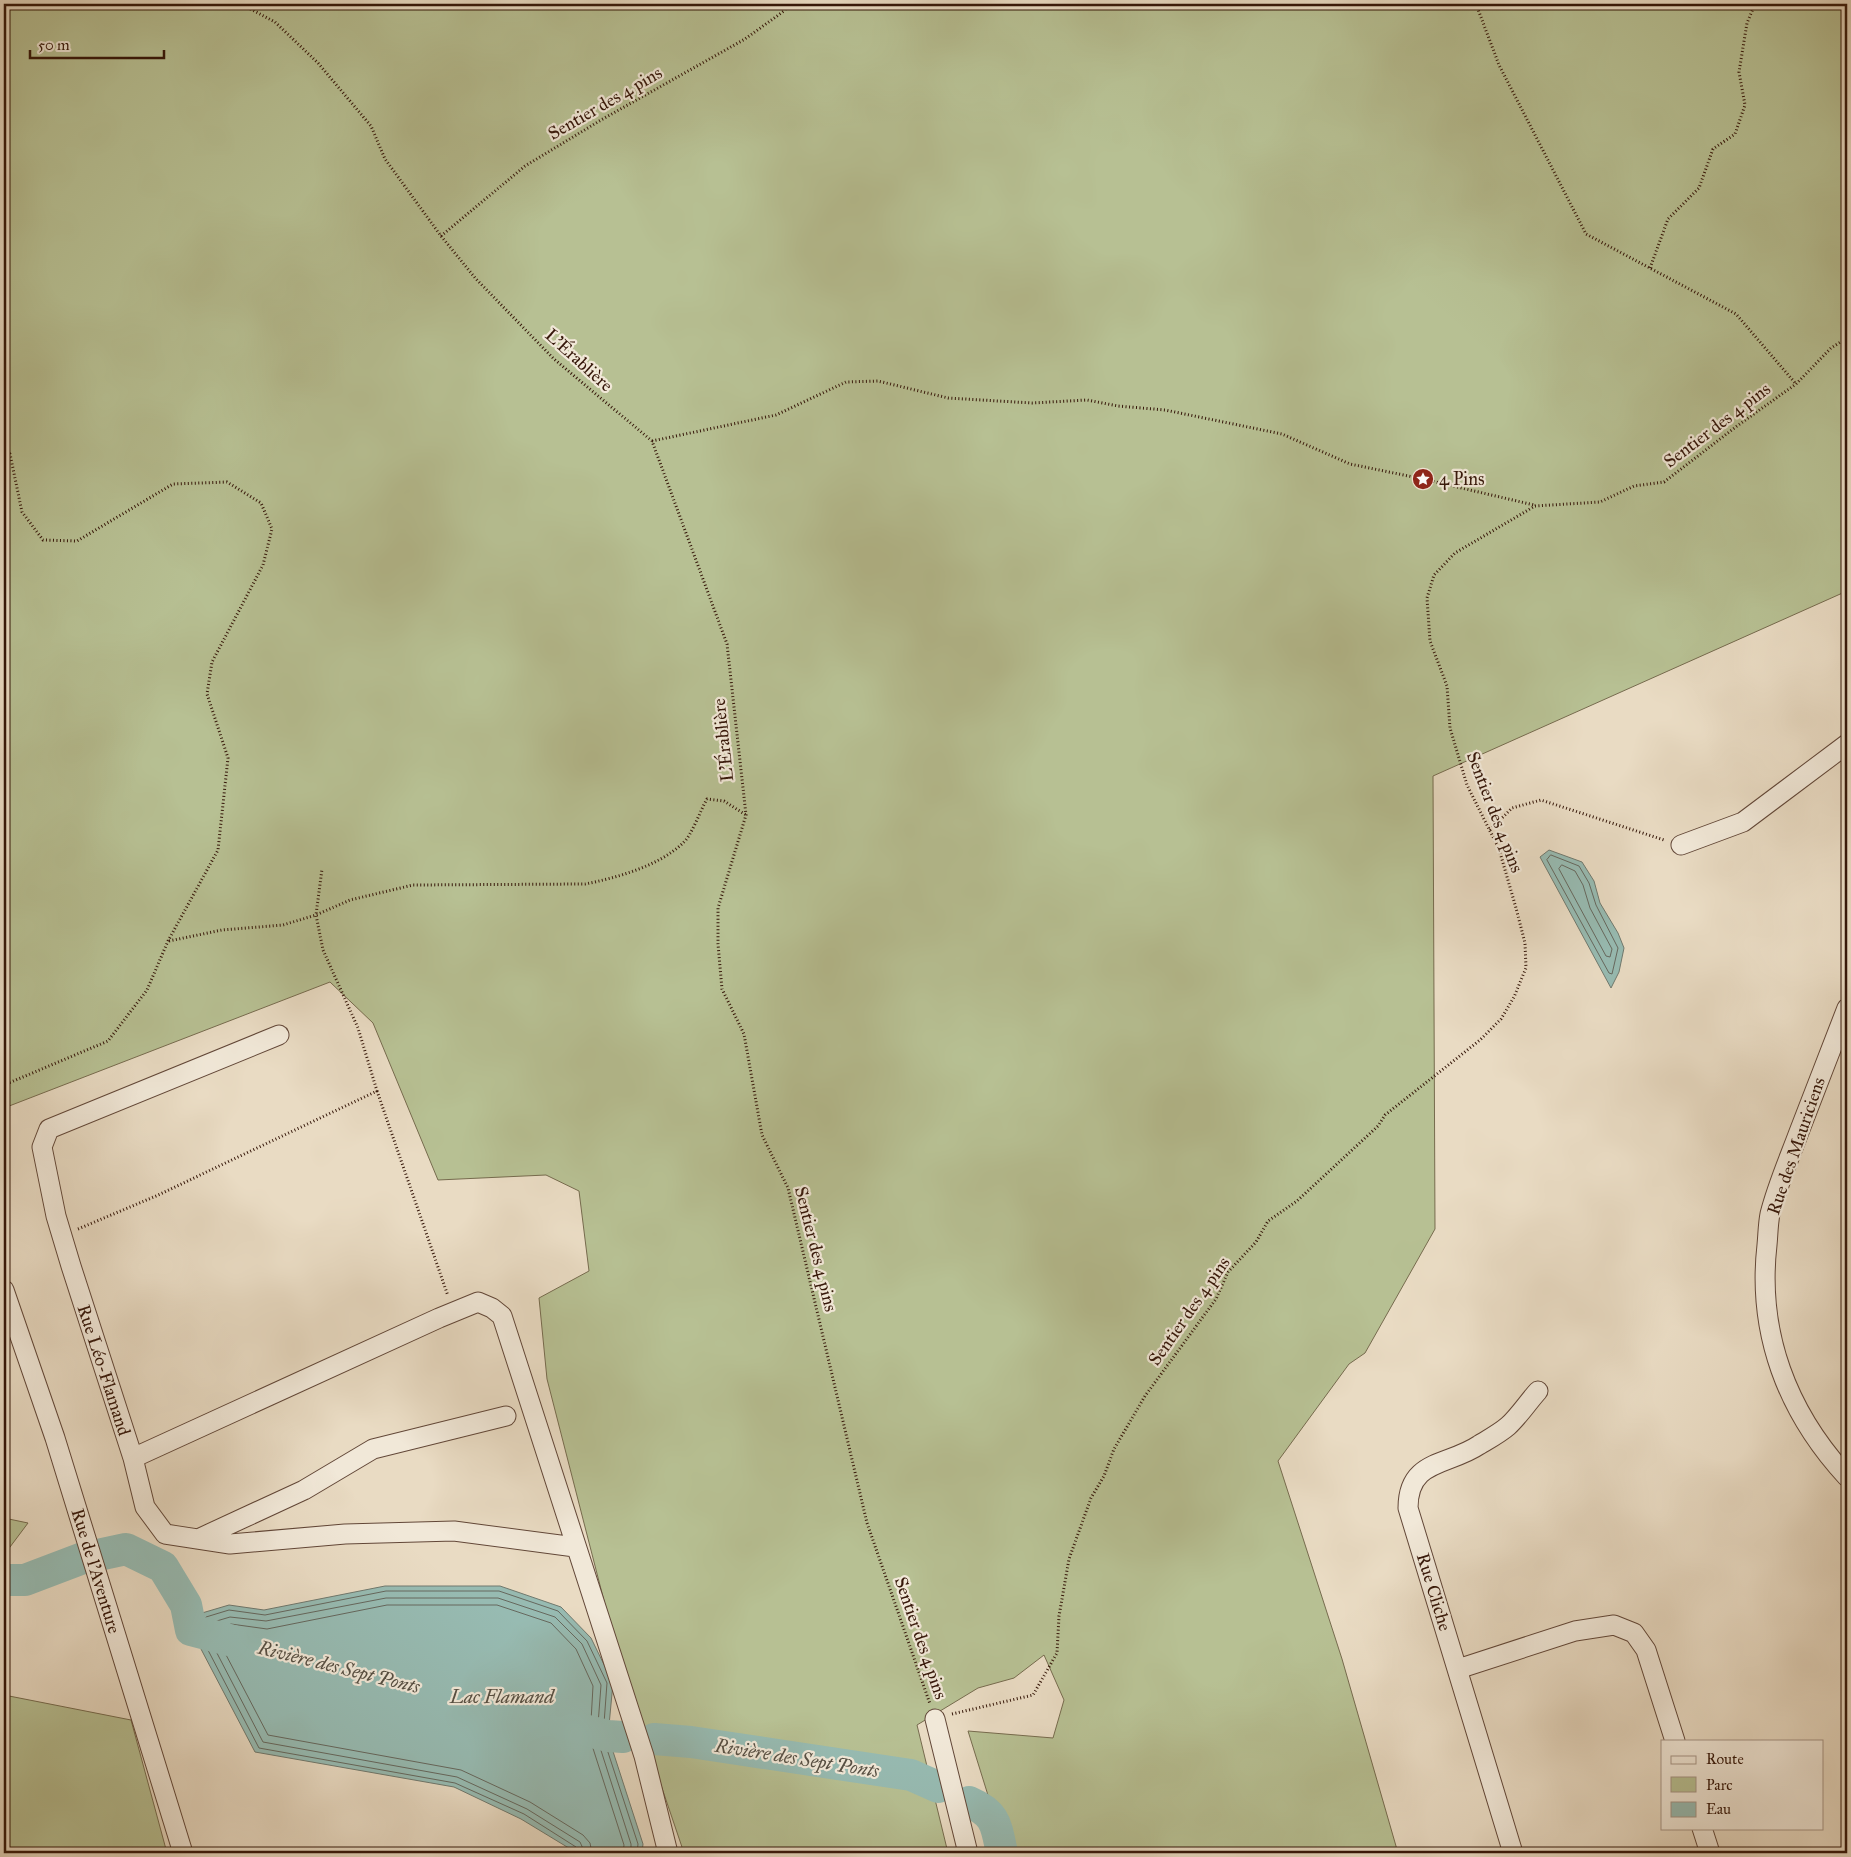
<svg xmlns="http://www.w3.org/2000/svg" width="1851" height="1857" viewBox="0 0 1851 1857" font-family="'IM FELL Great Primer',serif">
<rect width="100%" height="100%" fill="#e9dbc3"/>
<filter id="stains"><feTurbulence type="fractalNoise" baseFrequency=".004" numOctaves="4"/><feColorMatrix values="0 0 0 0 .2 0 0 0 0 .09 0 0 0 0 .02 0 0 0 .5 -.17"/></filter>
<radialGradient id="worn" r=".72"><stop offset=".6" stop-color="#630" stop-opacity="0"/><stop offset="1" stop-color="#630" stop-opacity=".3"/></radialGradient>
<path fill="#b7c093" stroke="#766b4e" d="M4,4H1847V591L1433,776L1435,1229L1365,1353L1349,1364L1278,1461L1342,1659L1398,1853H1006L968,1731L1053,1738L1064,1700L1044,1655L1014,1678L978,1688L917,1725L948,1853H684L621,1667L547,1379L539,1298L589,1271L579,1191L546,1175L438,1180L373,1023L330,982L4,1108Z
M4,1518L28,1523L4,1555Z
M4,1695L131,1720L167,1853H4Z"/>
<path fill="#97bbb2" stroke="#70796e" d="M1549,850L1582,862L1594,881L1600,903L1618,933L1624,948L1619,972L1611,988L1540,857Z
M385,1586H500L561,1607L591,1638L613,1683L608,1736L643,1844L642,1853H577L521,1819L454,1787L255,1752L191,1630L202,1613L229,1605L264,1610Z"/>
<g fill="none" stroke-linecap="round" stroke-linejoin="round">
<path stroke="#66685e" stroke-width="1" d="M1551,855L1579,866L1589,883L1596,905L1618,948L1612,974L1609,973L1547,860Z
M1562,865L1575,871L1583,885L1590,908L1612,949L1610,957L1606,956L1559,869Z
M579,1853L576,1847L524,1814L455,1783L259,1748L197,1629L206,1617L229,1610L265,1615L386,1591H499L558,1611L587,1641L607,1683L603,1737L638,1844L637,1853
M585,1853L580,1842L527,1809L457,1777L263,1742L205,1630L210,1623L230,1617L266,1621L386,1598H498L555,1617L582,1644L601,1685L597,1738L631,1844V1853
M592,1853L590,1843L583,1835L530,1802L461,1770L268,1735L213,1630L231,1624L267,1629L387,1605H497L551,1623L576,1649L593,1686L590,1739L624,1845L623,1853"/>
<path stroke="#97bbb2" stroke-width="32" d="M98,1555L126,1549L163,1567L186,1605L191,1630L233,1641
M4,1580H25L83,1558
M564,1725L608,1736L623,1737
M654,1739L691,1742L911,1775L938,1787
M969,1802C997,1814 996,1826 1002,1853"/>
<g stroke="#624738" stroke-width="21">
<path id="minor" d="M1681,845L1743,822L1847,744
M1847,1008C1831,1049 1815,1091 1799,1132C1789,1159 1777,1186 1770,1214C1768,1224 1768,1235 1767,1245C1757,1333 1787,1412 1847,1477
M279,1035L49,1129L42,1147L56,1216L71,1266L133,1458L145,1507L165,1534L230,1544L345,1534L454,1531L575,1547
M4,1290L55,1438L183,1853
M133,1458L439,1318L478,1302L492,1308L502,1316L644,1756L668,1853
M198,1539L304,1490L373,1449L506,1416
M1458,1669L1575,1631L1614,1625L1634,1633L1646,1650L1675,1741
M935,1719L968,1853
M1702,1828L1710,1853
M1513,1853L1408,1508C1408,1459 1448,1466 1479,1445C1489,1439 1500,1433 1508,1426C1519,1416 1528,1402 1538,1391"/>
</g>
<path stroke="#351609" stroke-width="3" stroke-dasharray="1 2.5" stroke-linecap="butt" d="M241,4L275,22L318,63L371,126L385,159L441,236L476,279L554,359L652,441L727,644L746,815L718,908V944L722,989L744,1034L762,1135L788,1188L867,1523L930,1704
M1476,4L1499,65L1586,234L1736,314L1796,384
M441,236L525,166L601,120L745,39L784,11L789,4
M1650,268L1668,219L1699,188L1713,149L1735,134L1745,105L1739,72L1747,23L1755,4
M652,441L776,415L846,382L878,381L948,398L1032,403L1087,400L1118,406L1165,410L1282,434L1350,464L1423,479L1534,505
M4,449L10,454L22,512L43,540L77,541L173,484L227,482L261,503L272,529L263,565L212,662L207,694L228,758L218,850L168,941L147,990L108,1041L4,1085
M1490,830L1512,808L1541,800L1664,840
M169,941L222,930L283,925L316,915L350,900L413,885L585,884C616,878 659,866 683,843C692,835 700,811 707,799L724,801L746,815
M377,1091L448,1296
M78,1229L156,1196L377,1091L358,1028L323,950L316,915L322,869
M952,1714L1033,1695L1057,1653L1059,1616L1069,1559L1091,1498L1104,1476L1114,1449L1145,1396L1216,1299L1228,1272L1256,1242L1268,1221L1297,1201L1378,1126L1385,1115L1480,1040L1501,1019L1514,997L1526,968L1525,943L1516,908L1499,849L1467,785L1450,728L1447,686L1430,641L1427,598L1434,575L1455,553L1535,506L1600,502L1634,486L1664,482L1737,426L1796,384L1831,348L1847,338"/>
<use href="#minor" stroke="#f1e8d8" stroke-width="19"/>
</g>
<defs>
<g id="sight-disc" transform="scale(1.125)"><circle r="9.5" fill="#8f2418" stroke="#f1e8d8"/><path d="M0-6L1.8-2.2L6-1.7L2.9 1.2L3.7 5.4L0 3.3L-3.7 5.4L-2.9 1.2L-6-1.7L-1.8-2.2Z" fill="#fff"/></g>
</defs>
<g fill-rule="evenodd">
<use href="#sight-disc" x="1423" y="479"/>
</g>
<g text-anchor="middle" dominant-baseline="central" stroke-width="4.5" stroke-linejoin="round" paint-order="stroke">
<g font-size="18" fill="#351609" stroke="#f1e8d8">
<text transform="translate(605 103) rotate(-30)">Sentier des 4 pins</text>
<text transform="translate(579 360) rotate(42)">L'Érablière</text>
<text transform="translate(1717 425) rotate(-37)">Sentier des 4 pins</text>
<text transform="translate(723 740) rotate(-96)">L'Érablière</text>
<text transform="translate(1495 812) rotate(69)">Sentier des 4 pins</text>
<text transform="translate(1796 1146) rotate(-71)">Rue des Mauriciens</text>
<text transform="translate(816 1249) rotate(76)">Sentier des 4 pins</text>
<text transform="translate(1189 1311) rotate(-55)">Sentier des 4 pins</text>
<text transform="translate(104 1370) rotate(72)">Rue Léo-Flamand</text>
<text transform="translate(96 1571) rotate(73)">Rue de l'Aventure</text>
<text transform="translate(1434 1592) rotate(73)">Rue Cliche</text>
<text transform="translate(921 1638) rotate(71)">Sentier des 4 pins</text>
</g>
<g font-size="18" fill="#351609" stroke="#f1e8d8" text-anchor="start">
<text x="1439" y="479">4 Pins</text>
</g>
<g font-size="19" font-style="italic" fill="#575044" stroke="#f1e8d8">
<text transform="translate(339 1667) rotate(14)">Rivière des Sept Ponts</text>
<text x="502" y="1696">Lac Flamand</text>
<text transform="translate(797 1758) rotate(9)">Rivière des Sept Ponts</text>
</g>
</g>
<rect width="1851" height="1857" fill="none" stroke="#e9dbc3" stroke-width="20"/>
<rect x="5" y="5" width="1841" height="1847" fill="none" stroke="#351609" stroke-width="2.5"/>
<rect x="10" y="10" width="1831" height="1837" fill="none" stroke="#351609"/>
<rect x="1661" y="1740" width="162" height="90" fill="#f1e8d8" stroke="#a69485"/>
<rect x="1671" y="1756" width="25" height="8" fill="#f1e8d8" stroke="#a69485"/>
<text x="1706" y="1764" font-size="15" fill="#351609">Route</text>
<rect x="1671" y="1777" width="25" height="15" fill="#b7c093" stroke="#a69485"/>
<text x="1706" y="1790" font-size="15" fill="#351609">Parc</text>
<rect x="1671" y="1802" width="25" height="15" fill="#97bbb2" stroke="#a69485"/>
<text x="1706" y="1814" font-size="15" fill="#351609">Eau</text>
<path d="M30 50v8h134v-8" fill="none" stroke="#351609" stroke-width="2.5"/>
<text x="38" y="50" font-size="15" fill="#351609" stroke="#f1e8d8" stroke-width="4" paint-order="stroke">50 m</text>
<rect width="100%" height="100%" filter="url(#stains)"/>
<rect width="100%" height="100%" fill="url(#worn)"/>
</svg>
